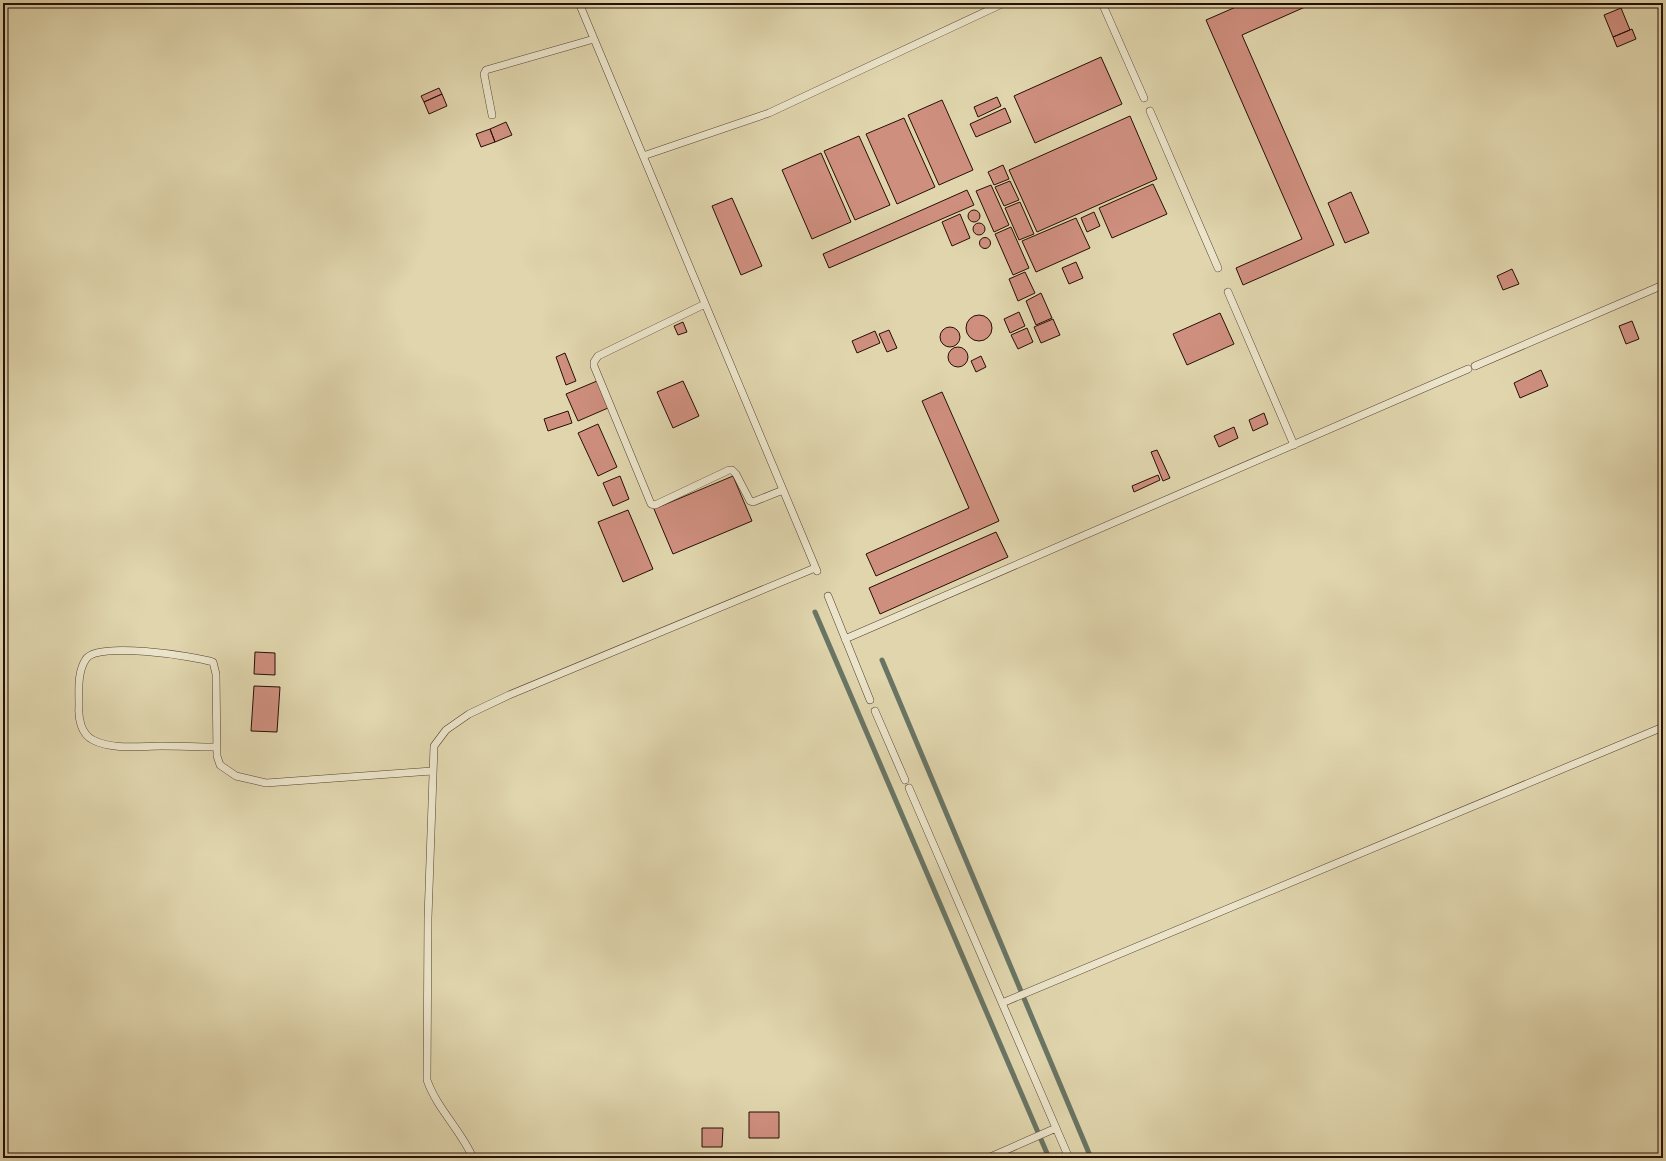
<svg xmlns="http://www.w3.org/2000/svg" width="1666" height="1161" viewBox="0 0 1666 1161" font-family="'IM FELL French Canon',serif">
<rect width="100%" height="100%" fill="#e0d5ad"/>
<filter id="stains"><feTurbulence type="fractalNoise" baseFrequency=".005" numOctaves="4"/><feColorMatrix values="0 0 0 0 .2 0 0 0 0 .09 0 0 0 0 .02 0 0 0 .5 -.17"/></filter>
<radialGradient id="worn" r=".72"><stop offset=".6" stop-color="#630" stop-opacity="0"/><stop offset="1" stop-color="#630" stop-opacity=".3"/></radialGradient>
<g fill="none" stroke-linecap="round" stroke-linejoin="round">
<path stroke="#697564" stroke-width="5" d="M815,612L1049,1158
M882,660L1091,1158"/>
</g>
<path fill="#cf8f7f" stroke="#260f03" d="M1245,3H1314L1242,35L1334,245L1243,285L1236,268L1302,239L1206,20Z
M1621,8L1630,30L1613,37L1604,15Z
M1632,29L1636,39L1617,47L1613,37Z
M1101,57L1122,104L1035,143L1014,96Z
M439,88L442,94L424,102L421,96Z
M442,94L447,106L429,114L424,102Z
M997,97L1001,106L978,117L974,107Z
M942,100L973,170L939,185L908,115Z
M1005,108L1011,122L976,137L970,124Z
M1130,116L1157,179L1037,232L1009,170Z
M904,118L935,187L897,204L866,134Z
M506,122L512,135L495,142L490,129Z
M490,129L495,142L481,147L476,134Z
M859,136L890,205L855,220L824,151Z
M821,153L851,222L812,239L782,170Z
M1003,165L1009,179L994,185L988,172Z
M1010,181L1019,200L1004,206L995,187Z
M1153,184L1167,214L1112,238L1099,208Z
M991,185L1009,225L994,232L976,191Z
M967,190L974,205L829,268L823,254Z
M1351,192L1369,233L1345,243L1328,203Z
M732,198L762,266L741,275L712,206Z
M1020,202L1034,234L1019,240L1005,208Z
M968 216a6 6 0 1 1 12 0a6 6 0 1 1-12 0Z
M1094,212L1100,226L1087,232L1081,218Z
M960,214L970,238L952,246L942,222Z
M1076,218L1090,248L1036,272L1022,241Z
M973 229a6 6 0 1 1 12 0a6 6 0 1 1-12 0Z
M1011,227L1029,268L1013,275L995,234Z
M979.5 243a5.5 5.5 0 1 1 11 0a5.5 5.5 0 1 1-11 0Z
M1076,262L1083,278L1069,284L1062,268Z
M1512,269L1519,284L1503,290L1497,276Z
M1025,272L1035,293L1018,301L1009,279Z
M1041,293L1052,318L1036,325L1026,301Z
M1019,312L1025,326L1010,333L1004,319Z
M1220,313L1234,344L1187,365L1173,334Z
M966 328a13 13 0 1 1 26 0a13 13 0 1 1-26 0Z
M1053,319L1060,335L1041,343L1034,327Z
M1632,321L1639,339L1626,344L1619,326Z
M683,322L687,332L678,335L674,326Z
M940 337a10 10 0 1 1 20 0a10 10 0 1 1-20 0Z
M1027,328L1033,342L1018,349L1011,335Z
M889,330L897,348L887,352L879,334Z
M875,331L880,343L857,353L852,341Z
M948 357a10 10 0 1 1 20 0a10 10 0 1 1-20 0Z
M565,353L576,381L566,385L556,357Z
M981,356L986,367L976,372L971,361Z
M1541,370L1548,386L1520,398L1514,383Z
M597,381L608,408L578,421L566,394Z
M683,381L699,416L673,428L657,392Z
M942,392L999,521L876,576L866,554L969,508L922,401Z
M568,411L572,423L548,431L544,419Z
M1264,413L1268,424L1253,431L1249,420Z
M598,424L617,467L598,476L578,433Z
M1234,427L1238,438L1219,447L1214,436Z
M1157,450L1170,478L1163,481L1151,452Z
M1158,475L1160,480L1134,492L1132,486Z
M620,476L629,499L613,506L603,483Z
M733,476L752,521L673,554L654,509Z
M628,510L653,569L623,582L598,522Z
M996,532L1008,557L880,614L869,588Z
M255,652L275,653V675L254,674Z
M254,686L280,687L277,732L251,731Z
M749,1112H779V1138H749Z
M702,1128H723L722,1147H702Z"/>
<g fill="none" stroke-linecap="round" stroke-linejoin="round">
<g stroke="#54402e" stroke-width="8">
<path id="lane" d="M579,3L817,571
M1102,3L1144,98
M1150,111L1218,268
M492,115L484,74L486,70L594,39
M643,156L769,113L1004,3
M1228,292L1294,445
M705,304L598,356L594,362V366L651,504L655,505L729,470H732L736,474L750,501L753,502L783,490
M1475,366L1663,285
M828,596L870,700
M845,639L1468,369
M875,711L905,780
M216,747C198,747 180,746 162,746C140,746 113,750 93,740C81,734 78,718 79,706C79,691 77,672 86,659C97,641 193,656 213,662L216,674L217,756L220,765L236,776L266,783L432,771
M909,788L1069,1158
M1002,1003L1663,727
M473,1158C461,1130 437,1109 427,1080L428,918L434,746L446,730L469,714L509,695L815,568
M988,1158L1056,1128"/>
</g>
<use href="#lane" stroke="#ebe4ca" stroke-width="7"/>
</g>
<rect width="1666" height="1161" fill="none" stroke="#e0d5ad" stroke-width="16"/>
<rect x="4" y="4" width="1658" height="1153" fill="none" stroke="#260f03" stroke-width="2"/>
<rect x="8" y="8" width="1650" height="1145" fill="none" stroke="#260f03"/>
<rect width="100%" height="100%" filter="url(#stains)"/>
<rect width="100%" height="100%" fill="url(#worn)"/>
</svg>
